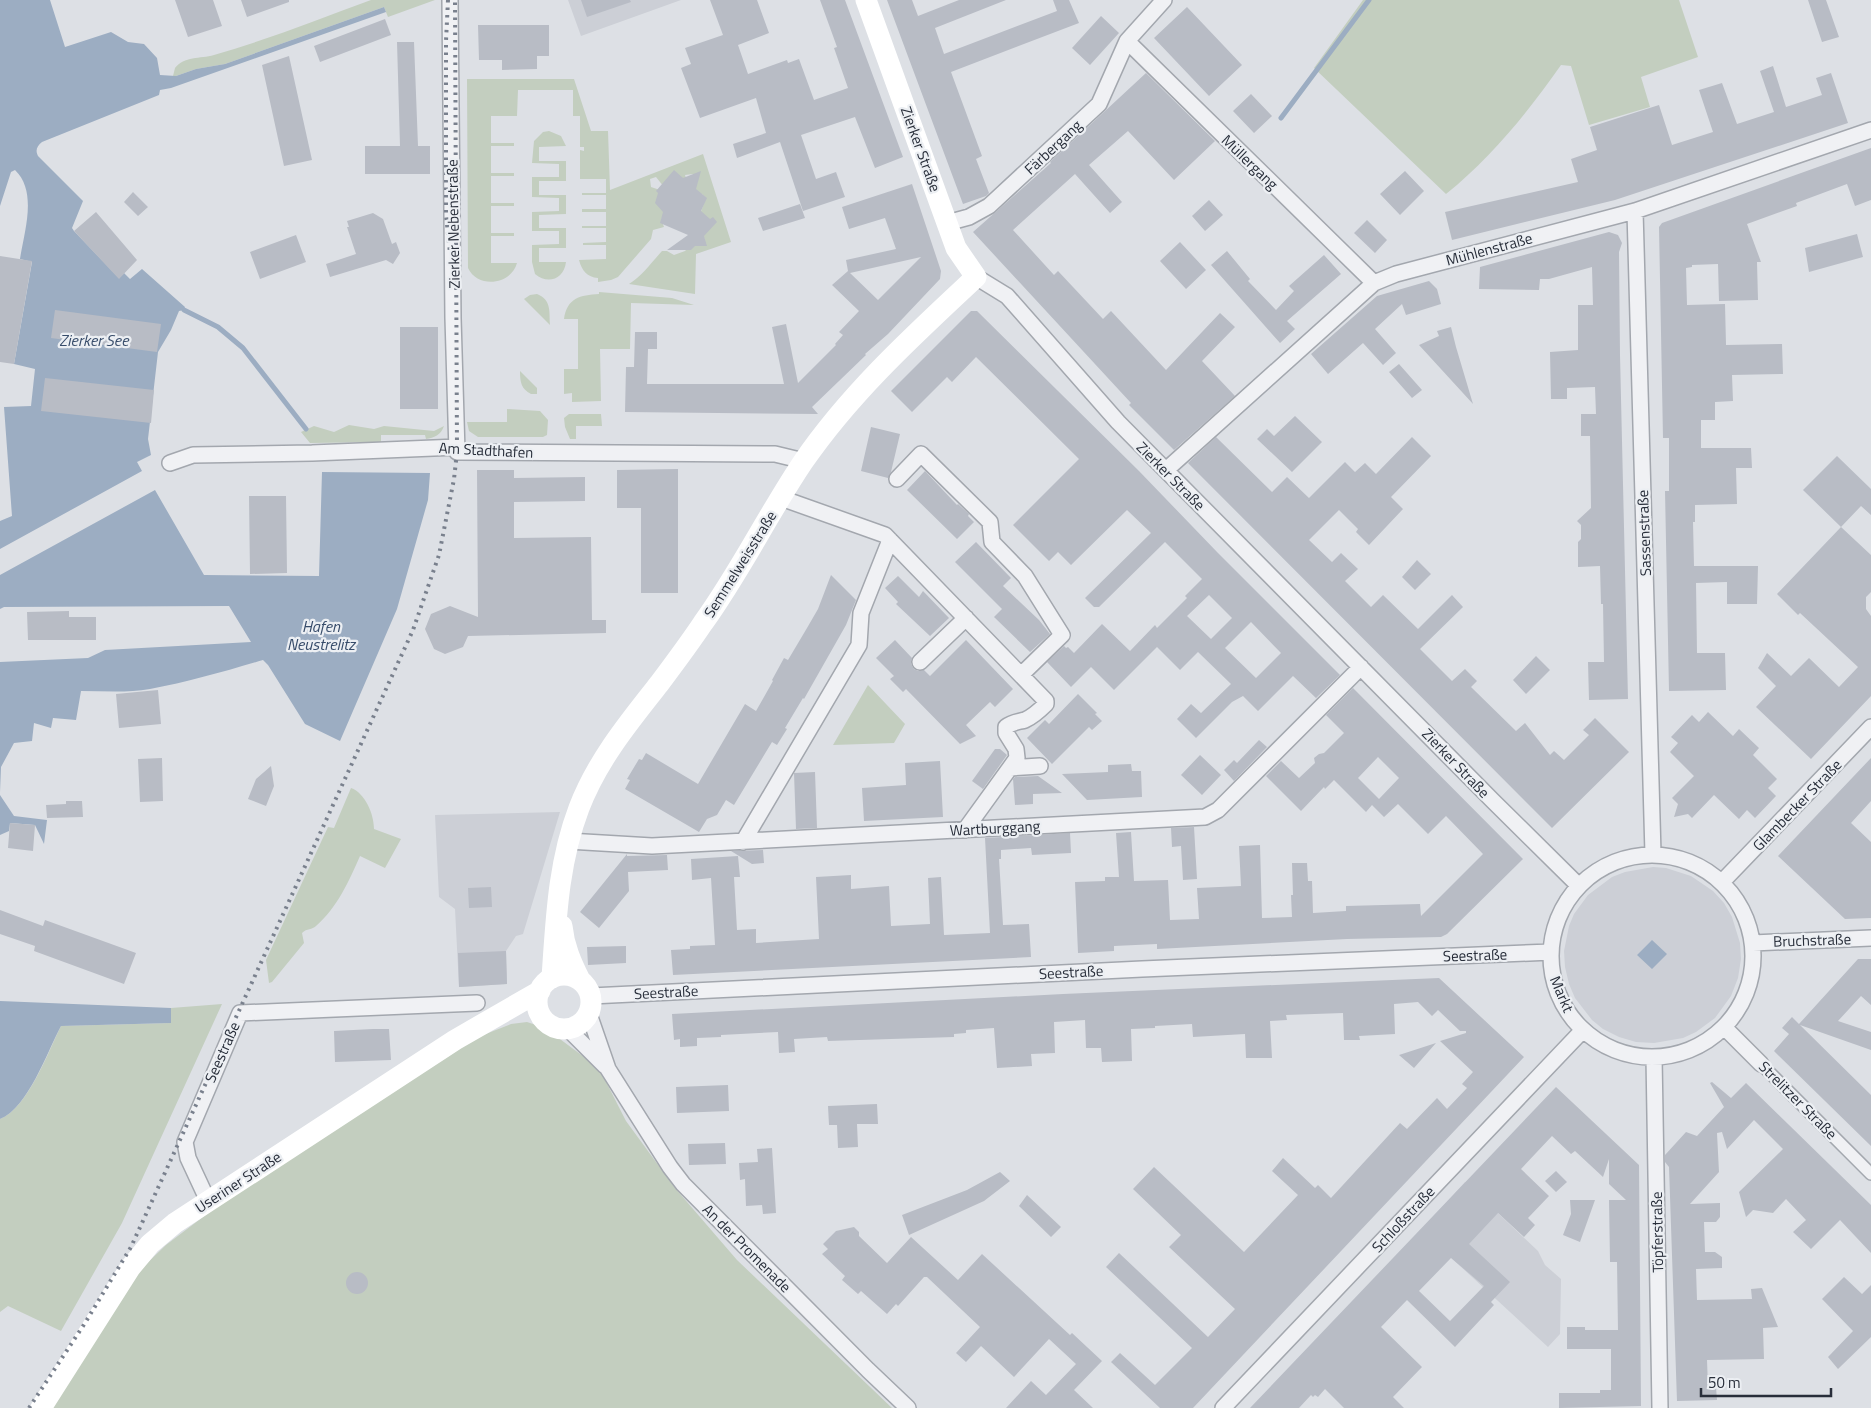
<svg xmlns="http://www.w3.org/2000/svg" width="1871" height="1408" viewBox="0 0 1871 1408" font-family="'Titillium Web',sans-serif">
<rect width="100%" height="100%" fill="#dde0e5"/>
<path fill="#cccfd6" d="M568,0H681L581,36Z
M560,812L523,934L516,936L506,951L507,984L459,987L455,909L439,897L435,815Z
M1653,867L1666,868L1691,876L1713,891L1724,903L1732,917L1740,943L1741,959L1738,978L1731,996L1715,1018L1696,1032L1683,1038L1654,1043L1636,1042L1619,1037L1603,1029L1592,1020L1575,998L1569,984L1565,967L1564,951L1569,926L1574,914L1588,895L1612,877L1625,872Z
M1465,1182L1538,1251L1545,1265L1561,1279L1560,1334L1548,1347L1421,1230Z"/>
<path fill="#c3cebf" d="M371,0H435L388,17L384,7L225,64L196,69L176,76H173L175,68C184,56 200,59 214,55C267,40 319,19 371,0Z
M1363,0H1679L1698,57L1641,77L1650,107L1589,125L1571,66L1561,65C1528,112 1491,158 1446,194L1314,68Z
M467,79H574L591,131H608L610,190L703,154L731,242L696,254L695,294L629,284C642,276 651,263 662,251H667L674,255L685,251L687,249L690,250L693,245L705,243L700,214L706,198L702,194L696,195L693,174L685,175L686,178H667L668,182L664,187L656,177L650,179L651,187L660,190L667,216L661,219L664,227L653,230L651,239L618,277L611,280L598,282V278C587,277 582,271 579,260L606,259V245H583V243L606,242V228H582V226H606V212H582V209H606V195H582V193H606V179H580V150L584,151V147H580V116H573V90H518L517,116H491V143H514V146H491V173H514V176H491V203H514V206H491V233H514V236H491V263H517C511,285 478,289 468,268Z
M549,131L561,136L566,146L539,147V161H566V181H539V195H566V214L539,215V228H566V248H539V262H566C564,279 548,285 535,274L532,262V245L559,244V231H532V212L559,211V198L532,197V177H559V164L532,163L534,141L543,132Z
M599,292L672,298L694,305L631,303L630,349H600L601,401L572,402V393L564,394V369H578V319H564C567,298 580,295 599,294Z
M537,294C552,300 549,312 550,325L524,299L530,295Z
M520,371L537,388V394H531C521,389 520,382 520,371Z
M507,409L540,411L548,420L547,435L543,437H478L469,431L467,422H507Z
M569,414H601L602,426H576V439H570L565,427L564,418Z
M349,425L374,429L384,426L434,431L444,426C441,435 434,438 426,439L425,435H381V442L310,443L301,432L314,426L334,432Z
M868,685L905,724L894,743L833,745Z
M351,788C365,793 374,814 374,829L401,839L385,868L360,856C349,881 337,908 316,926C312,930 307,928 302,933L304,943L272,982L269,983L266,960L328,827L334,828Z
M222,1004L122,1223L61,1331L8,1306L0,1312V1119C28,1108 48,1052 61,1026L171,1023V1008Z
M527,1022L545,1028L599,1068L626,1121L675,1188L737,1260L892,1408H48L141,1269L166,1245L228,1198L478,1037L511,1024Z"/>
<path fill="#9cadc2" d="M0,0H50L65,47L111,32L128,42L144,44L157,58L160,75L176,76L196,69L225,64L384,7L386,12L171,88L160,90L159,95L42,142C37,146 35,150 38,156L83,201L72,228L74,231L119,278L124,273L130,279L142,269L185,307L184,310L179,311L171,330L158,352L148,439L151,455L137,462L142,471L0,549V521L12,516L4,407L31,406L35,369L14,364L32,262L20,259C24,232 38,192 15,170L11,172L0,206Z
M322,472L430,473L428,500L397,609L340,741L305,724L268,665L263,660C226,671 188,682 150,689C127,693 104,691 81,691L76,720L53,718L51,728L34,723L32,741L14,743L1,767L0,792V662L88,658L105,650L251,642L229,606L4,607L0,609V575L155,490L204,575L319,576Z
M0,795L14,816L47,820L44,844L35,825L10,823L9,831L0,835Z
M1652,940L1667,954L1652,969L1637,955Z
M0,1001L171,1008V1023L61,1026C47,1052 28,1108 0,1119Z"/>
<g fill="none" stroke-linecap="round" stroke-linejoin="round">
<path stroke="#9cadc2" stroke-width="5" d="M1281,118L1369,0
M184,310L218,327L243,348L306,429"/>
</g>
<path fill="#b8bcc5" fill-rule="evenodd" d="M175,0H213L222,26L188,37Z
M241,0H289V2L247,17Z
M581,0H630L631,2L587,17Z
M710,0H757L769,33L738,45L748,74L787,60L788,63L799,59L814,100L848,88L834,48L837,47L820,0H845L903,157L875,168L855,117L801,135L816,179L836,172L845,197L803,211L780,142L737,158L733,144L766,133L756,98L700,118L681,68L691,64L685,48L723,35Z
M887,0H912L918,16L959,0H1006L935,28L944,54L1057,11L1053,0H1069L1079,23L951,72L982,156L976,159L989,193L986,196L963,204Z
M1808,0H1826L1839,37L1822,42Z
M1187,7L1242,65L1209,96L1154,38Z
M1101,16L1119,33L1090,65L1072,48Z
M385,19L391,35L320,62L314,46Z
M478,25H549V56H537V69L502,70V60H479Z
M397,42H414L418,146H430V174H365V146H400Z
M289,56L312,160L284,166L262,65Z
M1773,66L1786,107L1822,95L1816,78L1831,73L1848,123L1615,200L1452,240L1445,212L1578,182L1571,159L1597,150L1590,127L1659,105L1672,145L1713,132L1699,90L1722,83L1737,124L1774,112L1760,71Z
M1146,73L1215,141L1174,180L1128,131L1089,165L1122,202L1110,213L1075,174L1013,230L1054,275L1058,271L1103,319L1111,311L1166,370L1220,313L1235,327L1202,361L1235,396L1174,450L1129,405L1131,403L973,232L1051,163L1050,162Z
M1251,94L1272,116L1254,133L1233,111Z
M1871,148V200L1855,206L1847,184L1796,203L1797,206L1747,224L1761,262H1757L1758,300L1719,301L1718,264L1692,265V267L1686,268L1687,305L1725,304L1726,345L1782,344L1783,374L1732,375L1733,401L1715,402V420H1701V448H1751L1752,468H1736L1737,504L1695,505V522H1693L1694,566H1758L1757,604H1727V582L1696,583L1697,653H1725L1726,690L1669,691L1665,491H1669V438H1663L1659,227L1662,223Z
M674,170L683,178L701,171L696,189L707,198L701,211L710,219L713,217L717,222L704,236L707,246H695L691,250H667L688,235L660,223L663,212L655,203L658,193L656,191Z
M1405,171L1424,191L1400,215L1380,194Z
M912,184L941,271L940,279L888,334L865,354L866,355L812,407L818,414L625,412L626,367H634L635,332H657V349H648L647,384H784L772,327L786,324L798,383L836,345L835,344L843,335L839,332L859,311L832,285L848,271L846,260L896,249L885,218L849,229L842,207ZM921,257L878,300L850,273Z
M133,192L148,207L138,216L124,202Z
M1209,200L1223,215L1205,231L1192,216Z
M800,204L805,218L763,231L758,218Z
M96,212L137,260L119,279L74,231Z
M373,213L383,219L392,244L396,242L400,253L393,264L386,260L330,277L326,264L356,254L347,227H349L347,221Z
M1367,220L1387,240L1375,253L1354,233Z
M1609,232L1618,235L1622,243L1619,252L1620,355L1628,699L1589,700L1588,662H1604L1603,604H1601L1600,566L1578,567V542L1581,539V525L1577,521L1591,508L1590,436H1581V414H1596L1595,387L1567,388V399H1551L1550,352L1578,350V305H1593L1592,267L1549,279H1540L1539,290L1479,289L1480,267Z
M1857,234L1863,257L1809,272L1805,248Z
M296,235L306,262L260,279L250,252Z
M1180,242L1206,270L1186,289L1160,261Z
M1227,251L1250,279L1248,281L1276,310L1294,291L1289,286L1324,255L1341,274L1287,321L1295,329L1280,343L1211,265Z
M0,256L32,261L14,364L0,362Z
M1429,281L1437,289L1441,304L1406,315L1402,304L1375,329L1396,353L1383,365L1363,343L1328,374L1311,354L1377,296Z
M55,310L161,324L157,352L51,338Z
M971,311H977L1139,471L1218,553L1340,675L1316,698L1293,676L1258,711L1243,696L1232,702L1196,738L1177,719L1191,704L1201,713L1231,684L1198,652L1180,670L1157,647L1114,690L1091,667L1071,687L1047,662L1064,646L1066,648L1068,647L1074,653L1102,624L1130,651L1155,625L1157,628L1187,598L1185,596L1202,579L1165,542L1099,607H1094L1085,598L1151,533L1127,510L1071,565L1058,552L1049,561L1013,525L1079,459L976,357L952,382L947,377L912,412L891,391ZM1209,595L1232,618L1211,639L1187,616ZM1251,622L1281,653L1256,678L1225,648Z
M400,327H438V409H400Z
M1451,327L1456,347L1473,404L1419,345L1439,336L1437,331Z
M1399,364L1422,390L1412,398L1389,372Z
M45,378L154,390L151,423L41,411Z
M1295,416L1322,442L1292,472L1257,439L1267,429L1274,436Z
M871,427L900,434L891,472L888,478L861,471Z
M1216,437L1272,492L1287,477L1309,498L1345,462L1355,472L1365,463L1376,474L1412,437L1431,456L1391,497L1403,509L1369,545L1356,532L1358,529L1339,510L1309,540L1332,562L1341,553L1358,569L1345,581L1371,607L1383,595L1418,629L1452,595L1463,607L1420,649L1452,681L1465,669L1477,681L1471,687L1516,731L1525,723L1550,755L1554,751L1564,760L1589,735L1583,730L1595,718L1629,752L1552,828L1188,463Z
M1837,456L1871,489V515L1861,506L1841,527L1803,490Z
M678,469V593H641V508H617V470Z
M477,470H514V478L585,477V501L514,502V538L591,537L592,620H606V633L468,636L463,647L445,654L434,649L425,629L431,614L450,606L478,617Z
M925,471L957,505L958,504L969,514L968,516L974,522L957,539L907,490Z
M249,496H286L287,573L250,574Z
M1841,527L1871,555V592L1866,597V609L1871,616V696L1811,759L1756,707L1776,686L1758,668L1767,653L1791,676L1809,658L1839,687L1858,667L1800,613L1798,615L1777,594Z
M976,542L1011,578L1003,586L1039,620L1050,634L1030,652L994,617L1002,609L955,562Z
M1417,560L1431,574L1415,590L1402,577Z
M831,575L856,600L846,625L804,699L803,698L785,728L787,729L777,745L772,742L734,805L726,800L717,815L707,819L699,832L625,789L630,780L627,779L639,759L642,760L646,753L698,784L745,704L756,711L773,681L772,680L784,658L788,660L807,628L818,609Z
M898,576L919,597L923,591L949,618L930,636L896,604L898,602L885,588Z
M69,611V617H96V640H28L27,612Z
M895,640L912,658L911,664L914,669L918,671L924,670L930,676L966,640L1013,689L995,707L990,702L966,725L976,736L960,744L906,689L903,692L890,679L894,676L876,658Z
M1536,656L1550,670L1526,694L1513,680Z
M1353,688L1523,859L1447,934L1441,937L1347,939L1157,949V944L1114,946V951L1078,953L1075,882L1105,881V877H1119L1116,833L1131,832L1134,881L1168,880L1170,920L1199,919L1197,888L1241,886L1239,846L1260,845L1262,918L1292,917L1291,895H1293L1292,863H1307L1308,881H1312L1313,913L1346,911V906L1420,904L1421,916L1483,854L1446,816L1428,834L1398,804L1384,817L1372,805L1366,812L1334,780L1325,789L1324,787L1301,811L1266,776L1281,761L1299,778L1315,763L1314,758L1319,754L1324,753L1344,733L1326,715ZM1378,757L1399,778L1379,799L1358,778Z
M158,690L161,724L119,728L116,694Z
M1078,694L1097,713L1095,714L1102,721L1092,730L1089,727L1052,764L1027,738L1045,720L1049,724Z
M1708,712L1733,736L1739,729L1759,748L1753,755L1777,779L1768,788L1776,796L1755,818L1747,810L1739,819L1714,795L1692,818L1688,814L1674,817L1678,804L1672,798L1694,776L1670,752L1678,743L1671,737L1692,715L1699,722Z
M1259,740L1267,747L1234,781L1224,770L1234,760L1237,763Z
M995,749H1000L1007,755L983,789L972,781Z
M1200,755L1221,775L1202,795L1181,775Z
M162,758L163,801L140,802L138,759Z
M1871,758V801L1851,823L1871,842V918L1845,919L1778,856Z
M940,761L943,817L864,821L862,788L906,785L905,763Z
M1131,764L1132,771H1141L1142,797L1087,800L1062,774L1108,772V765Z
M271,766L274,786L266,806L248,799L256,779Z
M815,772L817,828L796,829L794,773Z
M1038,776L1062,793L1033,794V804L1015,805L1013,779L1015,777Z
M66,801H82L83,817L47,818L46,805L66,804Z
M10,823L35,825L33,851L8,848Z
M1194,827L1197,879L1183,880L1181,846L1172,847L1171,828Z
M1070,833L1071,853L1032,855L1031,848L1001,850V859H999L1003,925L1029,924L1031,957L673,975L671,950L690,949V946L715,945L711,878L692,880L691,859L738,856L740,877H734L737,930L756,929V943L819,939L816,877L851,875V889L889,886L891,926L930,924L928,878L941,877L944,935L990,933L985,838Z
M763,850L764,863L752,864L731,851Z
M627,854V856L667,855L668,870L628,872L629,891L599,928L580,912Z
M491,887L492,907L469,908L468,888Z
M0,910L43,926L45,920L136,953L124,984L34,951L35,946L0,934Z
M626,946V963L588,965L587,947Z
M506,951L507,984L459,987L458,953Z
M1858,959H1871V1005L1861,996L1838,1021L1871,1032V1050L1800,1025L1871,1095V1146L1774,1051L1789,1034L1782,1028L1792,1017L1799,1024Z
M1439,978L1524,1057L1193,1408H1160L1111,1362L1120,1353L1155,1385L1192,1348L1106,1267L1119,1253L1208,1337L1235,1309L1169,1247L1181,1235L1133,1189L1154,1167L1244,1252L1298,1195L1272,1171L1283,1158L1315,1188L1318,1185L1331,1198L1400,1123L1407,1129L1437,1098L1447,1109L1467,1088L1462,1084L1473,1072L1440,1041L1466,1033V1031H1460L1438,1010L1432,1016L1418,1002L1394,1004L1395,1034L1359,1036L1360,1040H1344L1343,1013L1286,1015L1287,1020L1270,1021L1272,1058H1246L1245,1034L1193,1037L1192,1024L1155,1026V1028L1131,1029L1132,1061L1102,1062L1101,1048H1086L1085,1020L1054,1022L1055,1053L1031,1054L1032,1066L997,1068L994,1028L966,1030V1033L954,1034V1037L828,1041L827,1037L794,1039L795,1052L779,1053L778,1032L721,1035V1037L697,1038V1046L680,1047V1039L674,1040L672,1014L1063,994Z
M373,1029H389L391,1060L335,1062L334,1031Z
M1436,1043L1414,1068L1399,1055Z
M1712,1082L1731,1098L1746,1083L1871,1205V1253L1840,1220L1811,1249L1793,1232L1806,1220L1786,1199L1773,1213L1753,1210L1746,1217L1739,1192L1783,1149L1754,1120L1727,1149L1722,1132L1717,1133L1719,1172L1690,1204L1720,1203V1217L1716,1222H1704L1705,1252H1715L1722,1257V1268L1696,1269L1697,1300L1752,1299L1751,1289L1762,1288L1778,1327L1763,1328L1764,1359L1707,1360L1708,1387H1716L1717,1400L1677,1401L1669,1167L1665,1162V1155L1686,1132L1697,1136L1724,1107L1710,1083Z
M728,1085L729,1111L677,1113L676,1087Z
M1556,1087L1639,1165L1641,1406L1559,1408V1393H1600V1390H1611V1349H1567V1327H1585V1330H1618L1617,1262H1610L1609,1200H1626L1609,1184V1159L1603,1177L1575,1151L1571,1154L1552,1136L1521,1169L1549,1196L1528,1218L1535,1225L1524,1237L1498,1213L1469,1244L1510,1282L1491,1302L1494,1305L1455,1347L1407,1300L1381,1327L1422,1367L1393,1397L1404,1408H1344L1325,1389L1318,1397L1315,1395L1313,1397L1311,1395L1299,1408H1250ZM1451,1258L1484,1286L1450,1321L1419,1291Z
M877,1104L878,1124H857L858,1147L838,1148L837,1125H829L828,1106Z
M725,1143L726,1164L689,1165L688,1144Z
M772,1148L776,1213L763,1214L762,1205L746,1206L745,1179L740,1180L739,1163L758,1162L757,1149Z
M1556,1171L1567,1182L1556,1192L1545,1181Z
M1000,1172L1010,1181L984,1201L909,1235L902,1215L967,1190Z
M1027,1195L1061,1227L1051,1237L1019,1206Z
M1570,1200H1595L1580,1242L1563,1235L1571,1214Z
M854,1227L859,1232V1236L887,1263L911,1237L958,1280L982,1254L1070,1335L1072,1333L1102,1361L1074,1390L1093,1408H1006L1031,1381L1046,1395L1076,1364L1049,1339L1014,1377L981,1346L966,1362L956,1353L980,1327L927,1277H924L898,1306L896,1304L887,1314L861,1291L858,1294L842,1280L845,1276L822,1254L828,1249L823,1244L836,1231Z
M346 1283a11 11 0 1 1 22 0a11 11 0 1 1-22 0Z
M1844,1277L1862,1294L1871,1285V1337L1838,1369L1828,1357L1853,1331L1822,1299Z"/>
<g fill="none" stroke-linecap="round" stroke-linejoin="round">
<g stroke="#a3a7ae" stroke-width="14">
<path id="pedestrian" d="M1761,1064L1871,1174"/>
</g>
<g stroke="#a3a7ae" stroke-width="18">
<path id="minor" d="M450,0L453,318L457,452L775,454L804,461
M1127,41L1374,283
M1635,211L1653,854
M947,223L969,217L989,206L1099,104L1127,41L1164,0
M976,277L1007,296L1118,422L1493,801L1579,886
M170,463L193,455L312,453L458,447
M1166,470L1374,283L1396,274L1635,211L1871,130
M897,479L921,454L990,522L992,542L1025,576L1062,635L1021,675
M781,498L885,535L1046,701V704C1040,710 1034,716 1025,720C1018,722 1012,722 1006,727V733L1016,749L1017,758L965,830
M920,662L966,618
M1010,768L1040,766
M568,841L652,846L1205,817L1218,810L1361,667
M743,842L859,645L861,613L890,540
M1551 956a101 101 0 1 1 202 0a101 101 0 1 1-202 0Z
M1722,882L1871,727
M1753,943L1871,938
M591,996L1142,969L1551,952
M589,1014L608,1069L670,1167L683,1184L868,1370L908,1408
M1724,1027L1761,1064
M568,1029L605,1066
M1654,1057L1660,1408
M208,1201L188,1158L185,1142L240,1013L477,1003
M1223,1408L1583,1030"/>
</g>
<use href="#pedestrian" stroke="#f0f1f4" stroke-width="11"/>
<use href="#minor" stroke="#f0f1f4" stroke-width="15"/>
<path stroke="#fff" stroke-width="21" d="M562,926C564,946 571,962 580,980
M537 1002a27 27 0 1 1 54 0a27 27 0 1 1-54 0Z
M552,978C556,920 558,863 579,808C597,761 628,723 659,684C674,664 689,644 703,623C740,572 768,514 803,462C851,392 915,334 976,277L956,248L866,0
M41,1408L130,1268L150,1244L175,1223L455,1040L540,991"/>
<path stroke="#79808d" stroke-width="4" stroke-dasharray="2.5 5" stroke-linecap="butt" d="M448,0L446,41V215L450,253
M29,1408L85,1323L131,1247L413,630L439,555L454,479L457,452L455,0"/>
</g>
<g text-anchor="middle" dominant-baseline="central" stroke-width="4.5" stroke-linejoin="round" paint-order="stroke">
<g font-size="15" fill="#282e3a" stroke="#eceff3">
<text transform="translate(1053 147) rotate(-43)">Färbergang</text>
<text transform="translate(921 149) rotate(70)">Zierker Straße</text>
<text transform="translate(1250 162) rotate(44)">Müllergang</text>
<text transform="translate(453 224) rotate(-91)">Zierker Nebenstraße</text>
<text transform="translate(1489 249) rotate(-15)">Mühlenstraße</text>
<text transform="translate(486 450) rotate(3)">Am Stadthafen</text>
<text transform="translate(1171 476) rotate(45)">Zierker Straße</text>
<text transform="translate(1644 533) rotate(-92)">Sassenstraße</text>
<text transform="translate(740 564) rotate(-58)">Semmelweisstraße</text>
<text transform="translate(1456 763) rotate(46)">Zierker Straße</text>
<text transform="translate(1797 805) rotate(-46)">Glambecker Straße</text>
<text transform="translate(995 828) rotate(-3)">Wartburggang</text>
<text transform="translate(1812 940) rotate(-2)">Bruchstraße</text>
<text transform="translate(1475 955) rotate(-2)">Seestraße</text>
<text transform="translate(1071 972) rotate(-3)">Seestraße</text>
<text transform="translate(666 992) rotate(-3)">Seestraße</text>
<text transform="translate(1562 994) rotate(67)">Markt</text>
<text transform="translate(222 1052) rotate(-66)">Seestraße</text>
<text transform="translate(1798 1100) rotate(45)">Strelitzer Straße</text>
<text transform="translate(238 1182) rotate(-33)">Useriner Straße</text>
<text transform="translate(1403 1219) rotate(-47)">Schloßstraße</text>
<text transform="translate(1657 1232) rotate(-91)">Töpferstraße</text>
<text transform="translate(747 1248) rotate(45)">An der Promenade</text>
</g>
<g font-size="16" font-style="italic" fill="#374c6a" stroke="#eceff3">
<text x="94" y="340">Zierker See</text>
<text x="321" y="626">Hafen<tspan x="321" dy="18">Neustrelitz</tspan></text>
</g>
</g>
<path d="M1701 1388v8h130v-8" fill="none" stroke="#282e3a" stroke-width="2.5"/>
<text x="1708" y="1388" font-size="15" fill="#282e3a" stroke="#eceff3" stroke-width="4" paint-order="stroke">50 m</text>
</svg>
